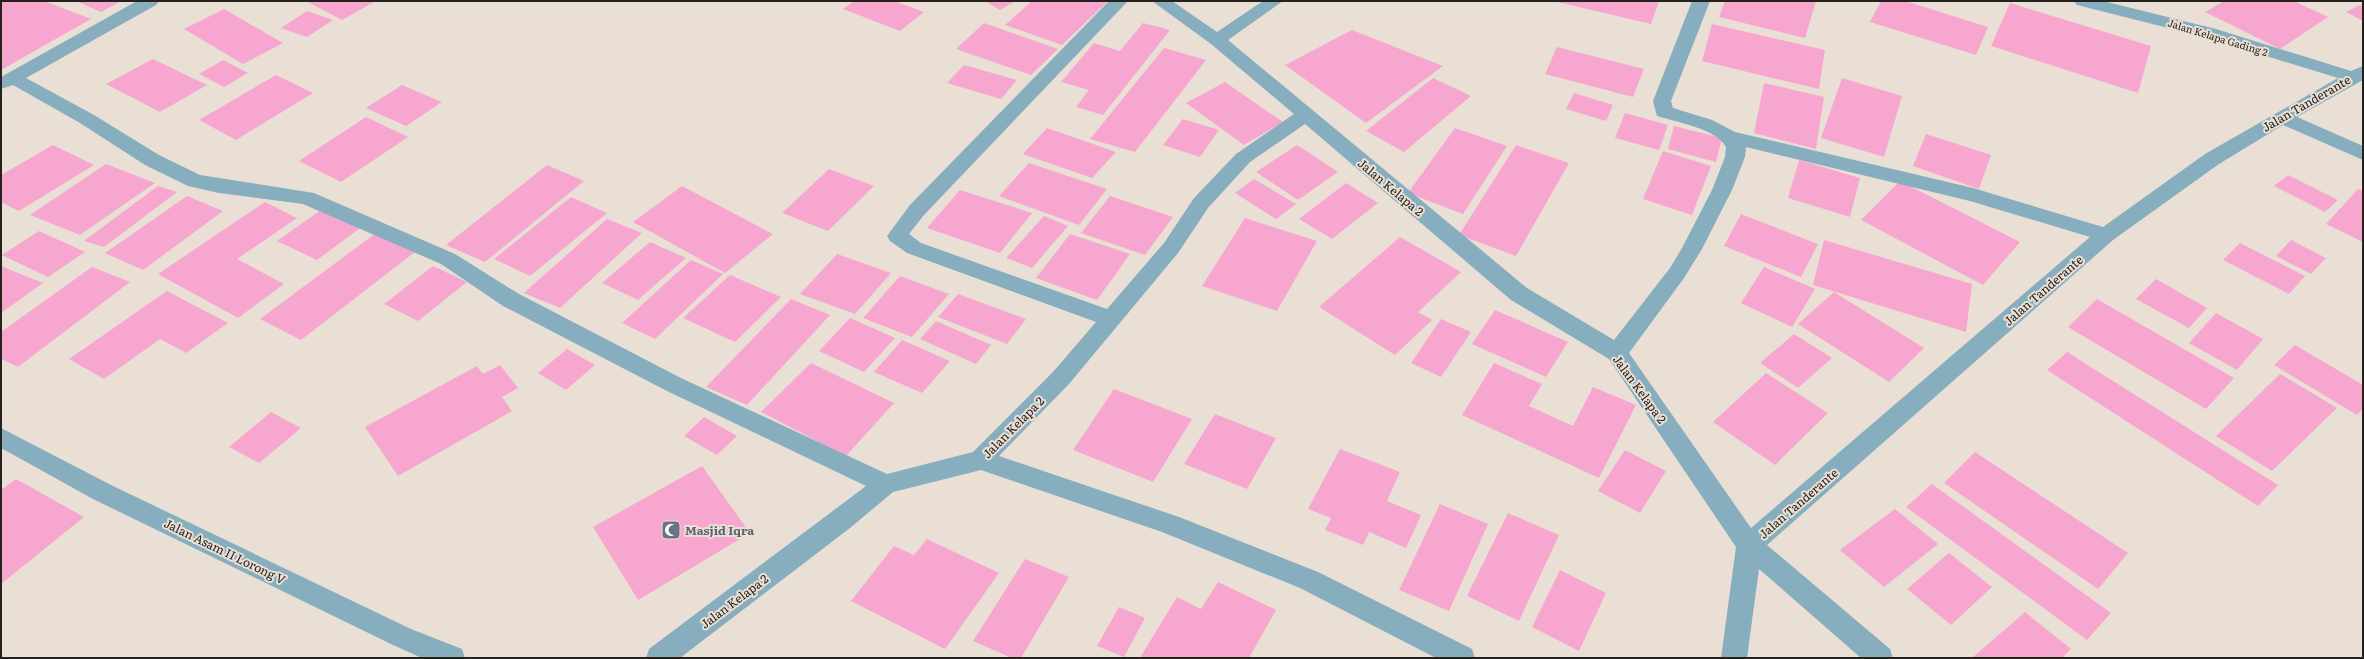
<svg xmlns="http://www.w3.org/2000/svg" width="2364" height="659" viewBox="0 0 2364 659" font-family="Literata,serif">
<rect width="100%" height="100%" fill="#e9dfd5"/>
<path fill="#f7a7cf" d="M1,1H44L91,19L1,70Z
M76,1H121L101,12Z
M306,1H376L342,20Z
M854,1H894L924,12L900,31L843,9Z
M985,1H1016L1000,10Z
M1032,1H1108L1062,45L1005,25Z
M1553,1H1659L1651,24Z
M1725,1H1816L1805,38L1719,17Z
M1881,1H1905L1988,27L1976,55L1870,22Z
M2224,1H2294L2328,17L2280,49L2205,12Z
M2010,3L2151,46L2138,93L1991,46Z
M2360,5L2363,6V21L2346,12Z
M224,9L283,43L243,64L184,29Z
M307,11L333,20L307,37L281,28Z
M984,23L1058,49L1031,75L956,49Z
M1143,23L1170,30L1103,115L1076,107L1089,90L1061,82L1094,43L1120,51Z
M1712,24L1825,50L1819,89L1702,61Z
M1352,30L1443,66L1366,123L1285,65Z
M1557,47L1644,69L1633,97L1545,74Z
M1164,48L1206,60L1135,152L1090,139Z
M153,59L207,85L160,112L106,84Z
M223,60L248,73L224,87L199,74Z
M964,65L1017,80L1001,99L947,83Z
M276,75L313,93L236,140L199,120Z
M1433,78L1471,96L1404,152L1366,131Z
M1842,78L1902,96L1884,157L1821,138Z
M1225,82L1283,122L1244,145L1186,103Z
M1764,83L1824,97L1816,149L1754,133Z
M402,85L442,102L406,126L366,108Z
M1574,93L1613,105L1606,121L1566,109Z
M1625,113L1668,125L1659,150L1615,138Z
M366,117L408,137L341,182L299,161Z
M1183,119L1219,130L1200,157L1163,145Z
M1674,126L1722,138L1716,162L1668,149Z
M1047,128L1116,152L1092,178L1023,154Z
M1455,128L1507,146L1463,214L1408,193Z
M1926,134L1991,155L1979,189L1913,166Z
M53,145L94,165L19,211L1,202V175Z
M1297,145L1338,172L1298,200L1256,172Z
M1516,145L1569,163L1516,256L1459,235Z
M1663,151L1711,166L1692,215L1643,199Z
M1799,160L1860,178L1850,217L1788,198Z
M1029,163L1107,189L1079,225L999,196Z
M106,164L155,183L80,235L30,215Z
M547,165L584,181L485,262L446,245Z
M829,169L874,186L828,231L782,213Z
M2288,175L2338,200L2325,212L2274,186Z
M1254,179L1296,204L1276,219L1235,193Z
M1900,181L2020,242L1983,285L1861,220Z
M1346,183L1378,203L1332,239L1299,219Z
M158,186L177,192L104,247L84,241Z
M682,186L773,234L725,273L633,222Z
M2358,189L2363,191V242L2326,224Z
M960,190L1032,213L1000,253L927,228Z
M187,196L223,211L143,270L105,253Z
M1110,196L1173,217L1145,255L1081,233Z
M571,197L607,213L530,276L494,259Z
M265,202L297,218L237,259L284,284L238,318L158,274Z
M321,210L360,228L317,260L277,241Z
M1741,214L1818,244L1801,277L1724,246Z
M1044,216L1068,226L1032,268L1006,258Z
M1245,218L1317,241L1277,311L1202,286Z
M607,219L642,233L560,308L524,293Z
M39,231L85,252L48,277L2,255Z
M376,233L415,252L301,340L260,319Z
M1070,234L1130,254L1097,300L1036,278Z
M1400,237L1461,272L1418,312L1432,320L1395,355L1319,307Z
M1824,240L1972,284L1966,332L1813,285Z
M2291,240L2326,258L2311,274L2276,256Z
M650,242L686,258L638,300L602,283Z
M2240,243L2305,276L2289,294L2223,260Z
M837,254L891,273L855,314L800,294Z
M691,260L723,274L655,339L622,323Z
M1,266L43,283L1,313Z
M433,266L467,282L418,321L384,304Z
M92,267L130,282L18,367L1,359V332Z
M1764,267L1815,289L1792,327L1741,303Z
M730,275L781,297L735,342L683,318Z
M900,276L949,294L912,337L863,318Z
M2156,279L2207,308L2189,328L2136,299Z
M167,291L228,323L186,353L160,339L104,379L69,359Z
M1834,292L1924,348L1889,382L1798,324Z
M958,294L1026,319L1007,344L938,317Z
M791,299L830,315L747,405L706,387Z
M2097,299L2234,378L2206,409L2068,327Z
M1495,310L1568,342L1546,377L1472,344Z
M2216,313L2263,339L2237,370L2189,343Z
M850,318L895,338L864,372L819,351Z
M1441,319L1471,332L1441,377L1411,363Z
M936,321L991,345L976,364L920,339Z
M1794,334L1832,358L1798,388L1760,363Z
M902,340L950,361L922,393L874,372Z
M2295,345L2363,385V409L2357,415L2274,365Z
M567,349L595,365L566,390L538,373Z
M2067,352L2278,485L2258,506L2047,370Z
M811,363L894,403L846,456L761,412Z
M1494,363L1542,384L1529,406L1573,426L1593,387L1636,405L1599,478L1462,415Z
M500,365L518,388L502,397L512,411L398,476L365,427L477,366L483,374Z
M1766,373L1828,413L1775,465L1713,422Z
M2280,374L2337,408L2272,471L2216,436Z
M1114,389L1192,419L1153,482L1073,450Z
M271,412L301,428L259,463L229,447Z
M1215,414L1276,438L1247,489L1184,464Z
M704,417L737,436L717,455L684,436Z
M1340,449L1400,472L1387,501L1421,515L1406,548L1369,532L1363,545L1325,530L1331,518L1308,509Z
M1625,450L1666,471L1640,513L1598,491Z
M1975,452L2128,553L2098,589L1944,483Z
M702,466L750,533L638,600L593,527Z
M16,479L84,517L1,584V490Z
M1932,484L2111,613L2087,640L1906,507Z
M1440,504L1488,524L1449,611L1399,590Z
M1895,509L1938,544L1884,587L1840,550Z
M1508,513L1559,535L1519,621L1467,596Z
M927,539L999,573L945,649L851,601L894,546L914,555Z
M1949,553L1992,587L1951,625L1907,589Z
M1025,559L1069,577L1021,658H1012L973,641Z
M1560,570L1606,593L1579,651L1532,627Z
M1218,582L1276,610L1249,658H1145L1141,656L1177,597L1201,609Z
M1119,607L1145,618L1124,657L1097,646Z
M2025,612L2071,649L2062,658H1972Z"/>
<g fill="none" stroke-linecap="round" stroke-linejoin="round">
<path fill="#87aebe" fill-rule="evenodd" d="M137,1H159L156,5L26,78L94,115L159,155L200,175L314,193L455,254L519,294L681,378L887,474L973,452L1053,372L1096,322L907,253L890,241L887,236L910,205L1109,1H1128L924,215L909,234L921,243L1107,309L1164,243L1194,198L1236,154L1294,114L1211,44L1152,1H1172L1217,32L1263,1H1283L1228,40L1527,288L1614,340L1670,268L1682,248L1712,190L1725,157L1726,147C1717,129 1676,122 1657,116L1653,101L1692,1H1710L1671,101L1673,108L1712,120L1735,132L1973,188L2103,227L2205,154L2338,78L2204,37L2077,5L2074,1H2103L2216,29L2351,71L2363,66V80L2297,117L2363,146V160L2283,125L2219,164L2113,240L1767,545L1890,649L1893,658H1861L1759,569L1747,658H1721L1736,547L1609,359L1511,300L1305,124L1250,162L1208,208L1178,253L1069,384L999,456L1179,517L1318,572L1472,649L1475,658H1436L1300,588L1162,532L981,470L893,492L850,528L680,658H646L649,649L866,486L665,390L503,306L441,264L303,204L219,193L188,186L145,165L80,123L13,85L1,89V77ZM1746,147L1970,201L2090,237L1751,528L1629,353L1684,278L1702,249L1732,190L1745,157Z
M1,428L111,485L411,629L462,649L465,658H422L393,645L93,499L1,448Z"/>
</g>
<defs>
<g id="mosque-square" transform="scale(1)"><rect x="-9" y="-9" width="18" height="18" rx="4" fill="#6b7280" stroke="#e9dfd5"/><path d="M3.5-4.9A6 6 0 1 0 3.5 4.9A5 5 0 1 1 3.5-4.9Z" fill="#fff"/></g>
</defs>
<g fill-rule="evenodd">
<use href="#mosque-square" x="671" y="530"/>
</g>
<g text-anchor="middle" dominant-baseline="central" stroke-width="4" stroke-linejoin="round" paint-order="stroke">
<g font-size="10" fill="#25221e" stroke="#e9dfd5">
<text transform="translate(2218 37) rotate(17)">Jalan Kelapa Gading 2</text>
</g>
<g font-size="12" fill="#25221e" stroke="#e9dfd5">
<text transform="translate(2306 103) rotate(-30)">Jalan Tanderante</text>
<text transform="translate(1391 187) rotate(40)">Jalan Kelapa 2</text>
<text transform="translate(2043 290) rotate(-41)">Jalan Tanderante</text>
<text transform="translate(1640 389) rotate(54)">Jalan Kelapa 2</text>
<text transform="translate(1013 427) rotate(-45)">Jalan Kelapa 2</text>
<text transform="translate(1798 503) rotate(-41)">Jalan Tanderante</text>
<text transform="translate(225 551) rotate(26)">Jalan Asam II Lorong V</text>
<text transform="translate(734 601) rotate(-37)">Jalan Kelapa 2</text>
</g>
<g font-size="12" font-weight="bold" fill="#5b616d" stroke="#e9dfd5" text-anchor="start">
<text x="685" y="530">Masjid Iqra</text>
</g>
</g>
<rect width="2364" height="659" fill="none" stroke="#25221e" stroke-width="4"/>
</svg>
